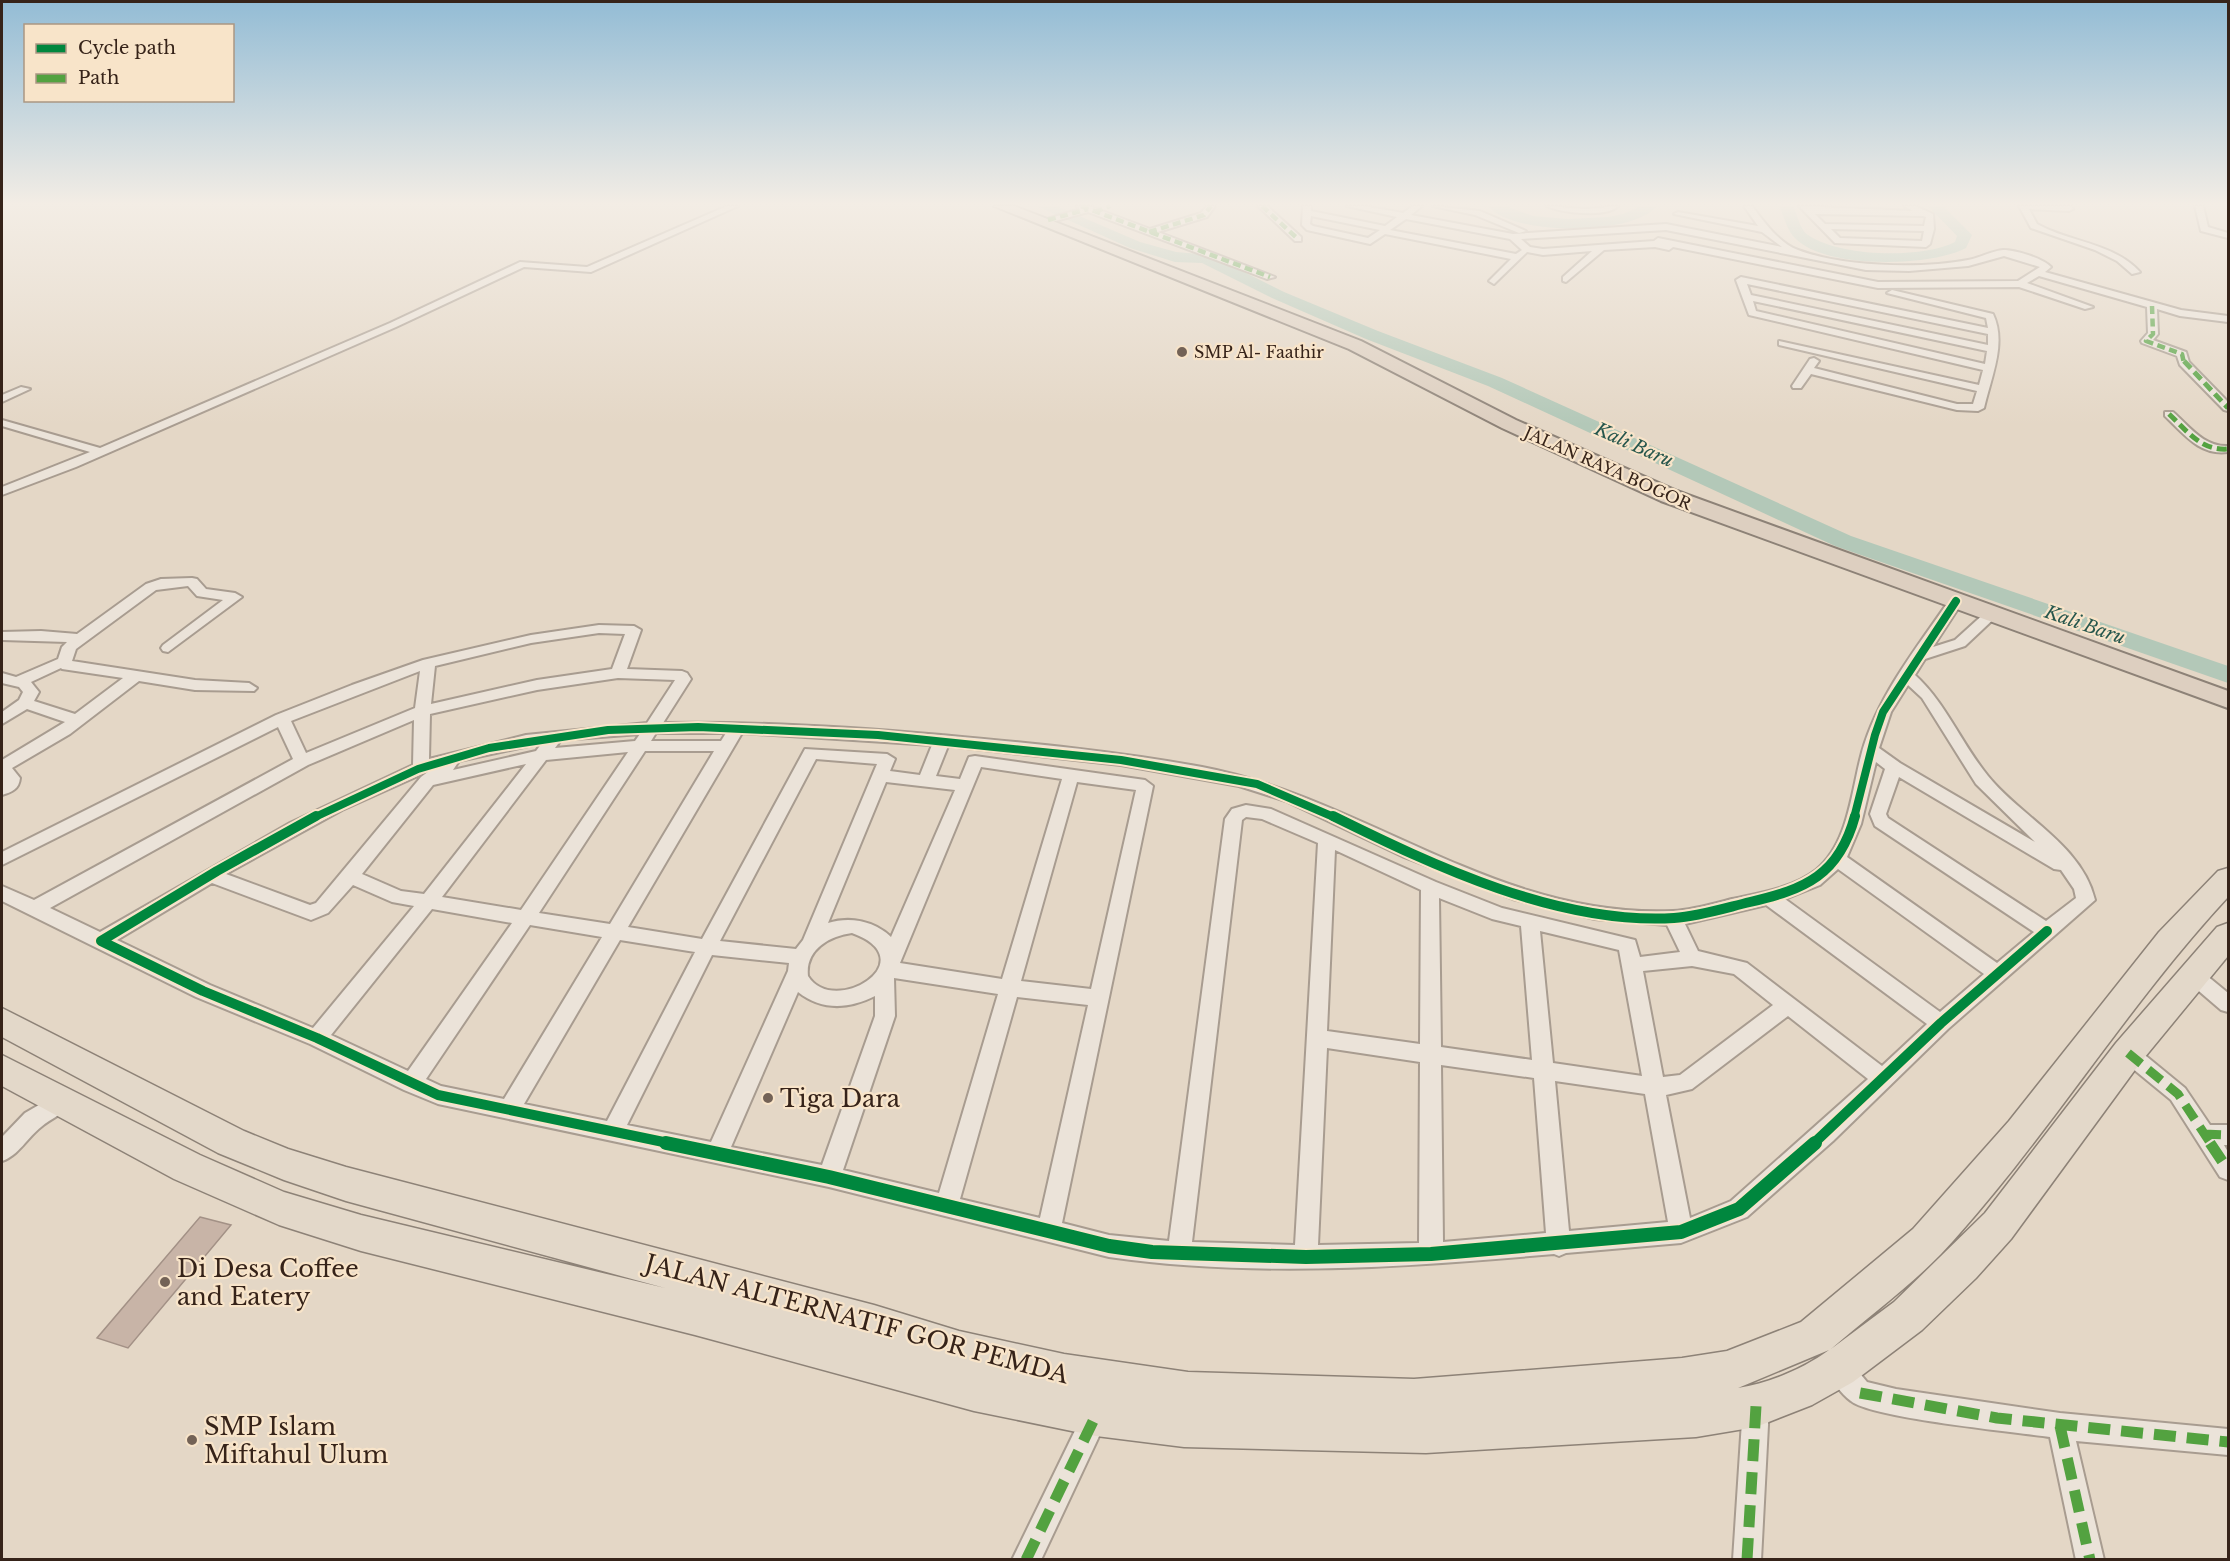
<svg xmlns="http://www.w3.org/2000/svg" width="2230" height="1561" viewBox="0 0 2230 1561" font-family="'Libre Baskerville',serif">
<rect width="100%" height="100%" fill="#e4d7c6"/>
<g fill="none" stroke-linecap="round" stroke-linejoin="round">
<path fill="#b3c8b8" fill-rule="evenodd" d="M1037,206H1056L1140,242L1176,252L1210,255L1284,292L1378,331L1502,378L1851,536L2228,666V683L1835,546L1488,386L1366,339L1272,298L1202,263L1175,262L1130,248Z
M1488,206H1505L1533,216L1568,219L1608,217L1623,214L1641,206H1657C1633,236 1513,236 1488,206Z
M1779,206H1793C1798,215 1799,229 1808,235C1840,257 1921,259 1955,242L1957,236L1928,206H1943L1972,235L1966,248C1930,267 1826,269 1796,239C1786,230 1785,217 1779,206Z"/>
</g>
<path fill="#c8b4a7" stroke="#a39186" stroke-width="1.5" d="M200,1217L231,1225L128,1348L97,1338Z"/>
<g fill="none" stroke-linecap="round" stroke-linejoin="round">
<g stroke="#a89c90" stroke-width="4">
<path id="minor" d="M727,206H738L591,272L524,267L396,327L76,467L2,495V487L90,452L2,426V420L100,448L390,323L520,262L587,267Z
M1077,206H1089L1150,229L1201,213L1207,206H1215L1207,217L1158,232L1275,277L1267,279L1088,212L1048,223L1044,220L1080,209Z
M1258,206H1267L1301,237V241H1295Z
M1303,206H1311V211L1385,226L1397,217L1347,206H1364L1403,213L1413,206H1422L1411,215L1513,234L1666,224L1782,247L1762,232L1674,214L1678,212L1758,226L1744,206H1752C1764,222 1779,243 1798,250C1843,267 1921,269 1968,260C1979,258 1992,251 2003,250C2016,250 2042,258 2051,267L2045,272L2181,310L2228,316V322L2180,316L2157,309L2158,334L2153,340L2186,352L2189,362L2228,402V411L2224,410L2180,365L2177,356L2142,343L2141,341L2148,333L2147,307L2039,276L2027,283L2093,307L2085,309L2019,287L1878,288L1673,247L1669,250L1655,247L1604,250L1566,282L1563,281V277L1592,251L1543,255L1527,252L1494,284L1489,281L1511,259L1385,234L1370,244L1307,230L1302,225ZM1311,216L1380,230L1368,238L1313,226L1310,224ZM1406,219L1510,239L1522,250L1516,254L1390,230ZM1666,230L1866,270L1909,271L1968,266L2004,256L2040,267L2018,281L1878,282L1658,238L1654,241L1543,249L1530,247L1521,239Z
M1433,206L1480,211L1526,231L1519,233L1475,215Z
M1547,206L1586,209L1618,206C1608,218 1559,213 1547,206Z
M1799,206L1913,211L1904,206H1915L1933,214L1934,229L1930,244L1926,247L1835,243ZM1815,214L1923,216L1926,217L1924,226L1825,224ZM1831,229L1924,231L1922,241L1840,238Z
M2019,206H2071L2073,209L2069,211L2029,209L2037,224C2071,243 2112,242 2140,272L2132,274L2117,261L2095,250L2031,228Z
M2195,206H2203L2208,227L2228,233V238L2201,231Z
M1741,277L1988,328L1986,318L1887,293L1892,290L1993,314C2007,343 1991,377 1984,408L1978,411L1957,410L1811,374L1801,388H1793L1792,386L1810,359L1814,358L1819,361L1814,368L1957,404H1973L1977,391L1779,345V341L1979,385L1983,370L1749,315L1736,280ZM1747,284L1988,334V345L1751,295ZM1753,301L1987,351L1985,364L1756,311Z
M21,387L30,389L2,402V395Z
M2165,412H2173C2190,427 2204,447 2228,446V452C2200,456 2184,434 2165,416Z
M192,578L197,579L206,589L235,593L242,597L168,652L163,651L161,648L163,645L223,600L197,596L188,586L156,590L76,649L72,661L195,680L249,683L257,688L254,691L195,690L139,681L70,734L12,768L20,778C19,789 12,792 2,795V760L65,722L27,709L2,724V712L19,700L23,692L19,687L2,683V673L16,677L58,659L62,647L67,642L2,640V632L41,631L77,634L146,584L161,579ZM61,668L62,669L123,678L75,714L34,701L39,692L31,682Z
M1956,597L1963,601L1933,647L1955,640L1987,611L1992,610L1999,614L1965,646L1925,659L1915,675C1946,703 1961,743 1988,776C2021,817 2082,845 2095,900L1948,1029L1833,1141L1747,1217L1681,1243L1566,1253L1559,1256L1554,1254C1407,1267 1256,1278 1109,1257L829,1187L438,1104L404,1090L310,1044L196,997L2,901V886L34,900L293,759L278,727L2,865V852L276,715L352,685L423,660L531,635L599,625L634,626L641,630L627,669L682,671L687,673L691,679L663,723C756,721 848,727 941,735C1028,743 1116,751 1202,767C1366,798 1497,919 1673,911C1693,910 1713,904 1732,899C1760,893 1793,888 1816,870C1847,845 1851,796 1860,760C1874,700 1916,649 1951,598ZM599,633L625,634L612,669L537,680L431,704L435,666L531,643ZM420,671L415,708L306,753L291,721ZM618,678L675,680L647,723L526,735L429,759L430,714L537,690ZM1908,685L1922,698L1976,784L2035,842L1900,763L1879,748L1891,712ZM414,720L413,765L290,823L100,932L50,908L308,765ZM656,733H726L721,741H651ZM742,733L932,745L920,775L890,771L895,759L887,754L805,749L702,939L628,927ZM640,734L635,741L555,748L561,740ZM542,743L536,751L453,770L459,761ZM948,746L1121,765L1239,786L1286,801L1404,857L1513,899L1595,919L1667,925L1680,952L1640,957L1635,940L1502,908L1436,882L1271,809L1246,805L1232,809L1225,819L1169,1241L1109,1235L1062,1223L1153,786L1145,780L975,756L969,757L960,779L936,776ZM645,751H714L610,924L539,913ZM628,752L521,910L442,897L546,760ZM816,759L877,764L803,940L796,949L720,941ZM1876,762L1885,769L1870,814L1875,826L2034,932L1997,963L1847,857L1861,824ZM526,764L424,894L401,891L362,874L433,785ZM981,767L1062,779L1002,979L900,963ZM429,771L421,777L316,903L310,905L226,874L342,810ZM1899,777L2054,869L2061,870L2074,889L2076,898L2046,921L1888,818L1886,814ZM886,782L955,790L891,937C875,921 850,916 828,923ZM1077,782L1136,790L1091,989L1021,981ZM1246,817L1262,819L1318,843L1295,1245L1192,1242L1242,820ZM1335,850L1421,890L1420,1044L1327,1031ZM1838,869L1984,974L1940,1012L1785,899L1820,885ZM212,883L311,920L328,913L353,885L392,902L414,906L313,1028L210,985L117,940ZM1439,898L1492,919L1521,926L1532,1060L1441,1047ZM1766,905L1927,1024L1882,1066L1747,963L1698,951L1685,924ZM432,909L512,923L408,1071L331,1035ZM530,925L602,937L504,1099L441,1086L426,1079ZM1540,931L1619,950L1642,1076L1553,1063ZM852,933C927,960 834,1018 808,976C805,950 829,936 852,933ZM620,940L695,952L607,1121L524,1104ZM712,955L789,963L788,971L711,1142L627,1125ZM1692,966L1734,974L1773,1005L1680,1075L1663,1077L1643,971ZM894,978L998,994L939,1193L843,1170L895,1016ZM798,992C822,1011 849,1009 875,996V1016L822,1165L731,1147ZM1017,997L1088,1005L1040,1218L960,1199ZM1788,1016L1868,1079L1731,1201L1690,1218L1666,1095L1692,1089ZM1327,1048L1420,1062L1419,1243L1318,1245ZM1441,1065L1534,1078L1546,1233L1443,1242ZM1555,1081L1645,1094L1668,1222L1569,1231Z
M2193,967L2200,970L2228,993V1012L2221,1010L2186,980L2183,975L2186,970Z
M2128,1044L2135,1047L2185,1088L2210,1125H2228V1145H2224L2228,1152V1180L2220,1177L2171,1100L2121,1059L2118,1053L2121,1047Z
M63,1091L70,1093L74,1100C67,1113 51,1118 41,1127C28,1137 18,1156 2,1161V1137L25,1113Z
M1839,1355L1848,1359L1867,1382L1896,1389L2060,1413L2228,1429V1455L2076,1441L2104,1560H2076L2050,1437C2015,1432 1871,1418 1851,1401C1841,1394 1831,1379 1826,1368L1830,1359Z
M1756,1393L1765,1397L1769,1406L1761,1560H1733L1743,1406L1747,1397Z
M1096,1402L1105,1406L1109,1415L1041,1560H1012L1087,1406Z"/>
</g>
<g stroke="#8d8277" stroke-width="3">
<path id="primary" d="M2228,868V897C2124,1009 2045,1142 1941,1254C1908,1288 1867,1318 1831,1349L1894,1302L1985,1213L2116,1043L2217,927L2228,923V956L2140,1063L2011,1239L1976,1278L1922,1330L1853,1382L1812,1405L1756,1427L1696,1437L1426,1453L1184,1447L1096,1436L974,1411L695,1335L361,1251L279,1225L174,1179L2,1086V1055L200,1155L284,1192L361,1215L665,1288L346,1201L284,1180L218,1153L2,1037V1008L244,1131L288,1149L346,1167L874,1305L959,1331L1064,1354L1188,1372L1414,1379L1682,1358L1727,1351L1801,1322L1913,1229L2009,1121L2159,932L2218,871ZM1829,1350C1803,1369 1769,1383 1738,1388Z"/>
</g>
<g stroke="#8d8277" stroke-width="4">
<path id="trunk" d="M994,206H1014L1361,341L1516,420L1677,491L2228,691V708L1661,501L1502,428L1349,349Z"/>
</g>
<use href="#minor" fill="#ebe3d9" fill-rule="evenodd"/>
<use href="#primary" fill="#e3d8c9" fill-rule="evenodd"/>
<use href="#trunk" fill="#ddcfc0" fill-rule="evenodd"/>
<path stroke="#53a240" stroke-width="4.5" stroke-dasharray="8 4.5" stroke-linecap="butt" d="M1081,206L1270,277
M1262,206L1298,239
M1095,212L1110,206
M1048,220L1088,209
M1149,232L1204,215L1211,206
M2152,306L2153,334L2146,341L2182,354L2184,363"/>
<path stroke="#53a240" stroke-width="5" stroke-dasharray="10 5" stroke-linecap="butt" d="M2184,361L2228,408
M2169,414C2187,431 2201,451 2228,449"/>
<path stroke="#53a240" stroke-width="9" stroke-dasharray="17 9" stroke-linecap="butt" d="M2128,1053L2178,1094L2211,1144
M2204,1134L2228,1135"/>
<path stroke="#53a240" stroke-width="11" stroke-dasharray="22 11" stroke-linecap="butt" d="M2210,1143L2228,1170
M1860,1393L1997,1418L2228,1442
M2060,1426L2090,1560
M1026,1560L1096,1415
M1747,1560L1756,1406"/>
<g stroke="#f8e4c9" stroke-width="12">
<path id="cycleway-far2" d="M313,818L418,769L489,748L608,730L698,727L878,735L1121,760L1257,784L1336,818
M1854,818L1875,735L1883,712L1956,601"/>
</g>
<g stroke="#f8e4c9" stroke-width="14">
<path id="cycleway-far1" d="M316,816L217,871L101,941L203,991L317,1038L438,1095L673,1144
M1333,816C1434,866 1559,925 1674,918C1700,916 1725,908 1750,902C1806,889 1839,875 1855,816
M1813,1144L1941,1023L2047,931"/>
</g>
<g stroke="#f8e4c9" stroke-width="17">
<path id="cycleway" d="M666,1143L829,1177L1109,1246L1152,1252L1306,1257L1431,1254L1681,1232L1739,1209L1815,1143"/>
</g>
<use href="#cycleway-far2" stroke="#00873e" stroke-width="8"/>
<use href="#cycleway-far1" stroke="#00873e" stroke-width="10"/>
<use href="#cycleway" stroke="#00873e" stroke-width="14"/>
</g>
<linearGradient id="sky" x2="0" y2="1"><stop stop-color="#93bcd5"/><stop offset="0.48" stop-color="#f3ede5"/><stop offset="1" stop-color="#f3ede5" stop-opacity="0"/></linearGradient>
<rect width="2230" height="425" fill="url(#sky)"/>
<g fill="#736256" stroke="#f8e4c9" stroke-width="2">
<circle cx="1182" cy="352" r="6"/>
<circle cx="768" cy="1098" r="6"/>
<circle cx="165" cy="1282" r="6"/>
<circle cx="192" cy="1440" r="6"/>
</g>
<g text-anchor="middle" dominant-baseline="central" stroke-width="4.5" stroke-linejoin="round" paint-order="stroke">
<g font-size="16" fill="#362319" stroke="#f8e4c9" text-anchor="start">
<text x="1194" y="352">SMP Al- Faathir</text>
</g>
<g font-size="16" fill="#362319" stroke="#f8e4c9">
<text transform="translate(1608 468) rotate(24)">JALAN RAYA BOGOR</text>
</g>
<g font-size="18" font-style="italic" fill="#27574d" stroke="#f8e4c9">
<text transform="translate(1634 445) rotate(24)">Kali Baru</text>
<text transform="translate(2085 625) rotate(19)">Kali Baru</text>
</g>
<g font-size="24" fill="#362319" stroke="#f8e4c9" text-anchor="start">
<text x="780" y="1098">Tiga Dara</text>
<text x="177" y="1268">Di Desa Coffee<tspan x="177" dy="28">and Eatery</tspan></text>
<text x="204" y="1426">SMP Islam<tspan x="204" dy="28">Miftahul Ulum</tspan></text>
</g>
<g font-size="24" fill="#362319" stroke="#f8e4c9">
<text transform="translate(857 1319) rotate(15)">JALAN ALTERNATIF GOR PEMDA</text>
</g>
</g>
<rect width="2230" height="1561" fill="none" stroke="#362319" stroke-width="6"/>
<rect x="24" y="24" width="210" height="78" fill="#f8e4c9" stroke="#aa9783" stroke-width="1.5"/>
<rect x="36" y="44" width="30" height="9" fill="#00873e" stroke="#aa9783" stroke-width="1.5"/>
<text x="78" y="54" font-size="18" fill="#362319">Cycle path</text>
<rect x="36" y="74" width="30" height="9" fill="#53a240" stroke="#aa9783" stroke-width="1.5"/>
<text x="78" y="84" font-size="18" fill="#362319">Path</text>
</svg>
